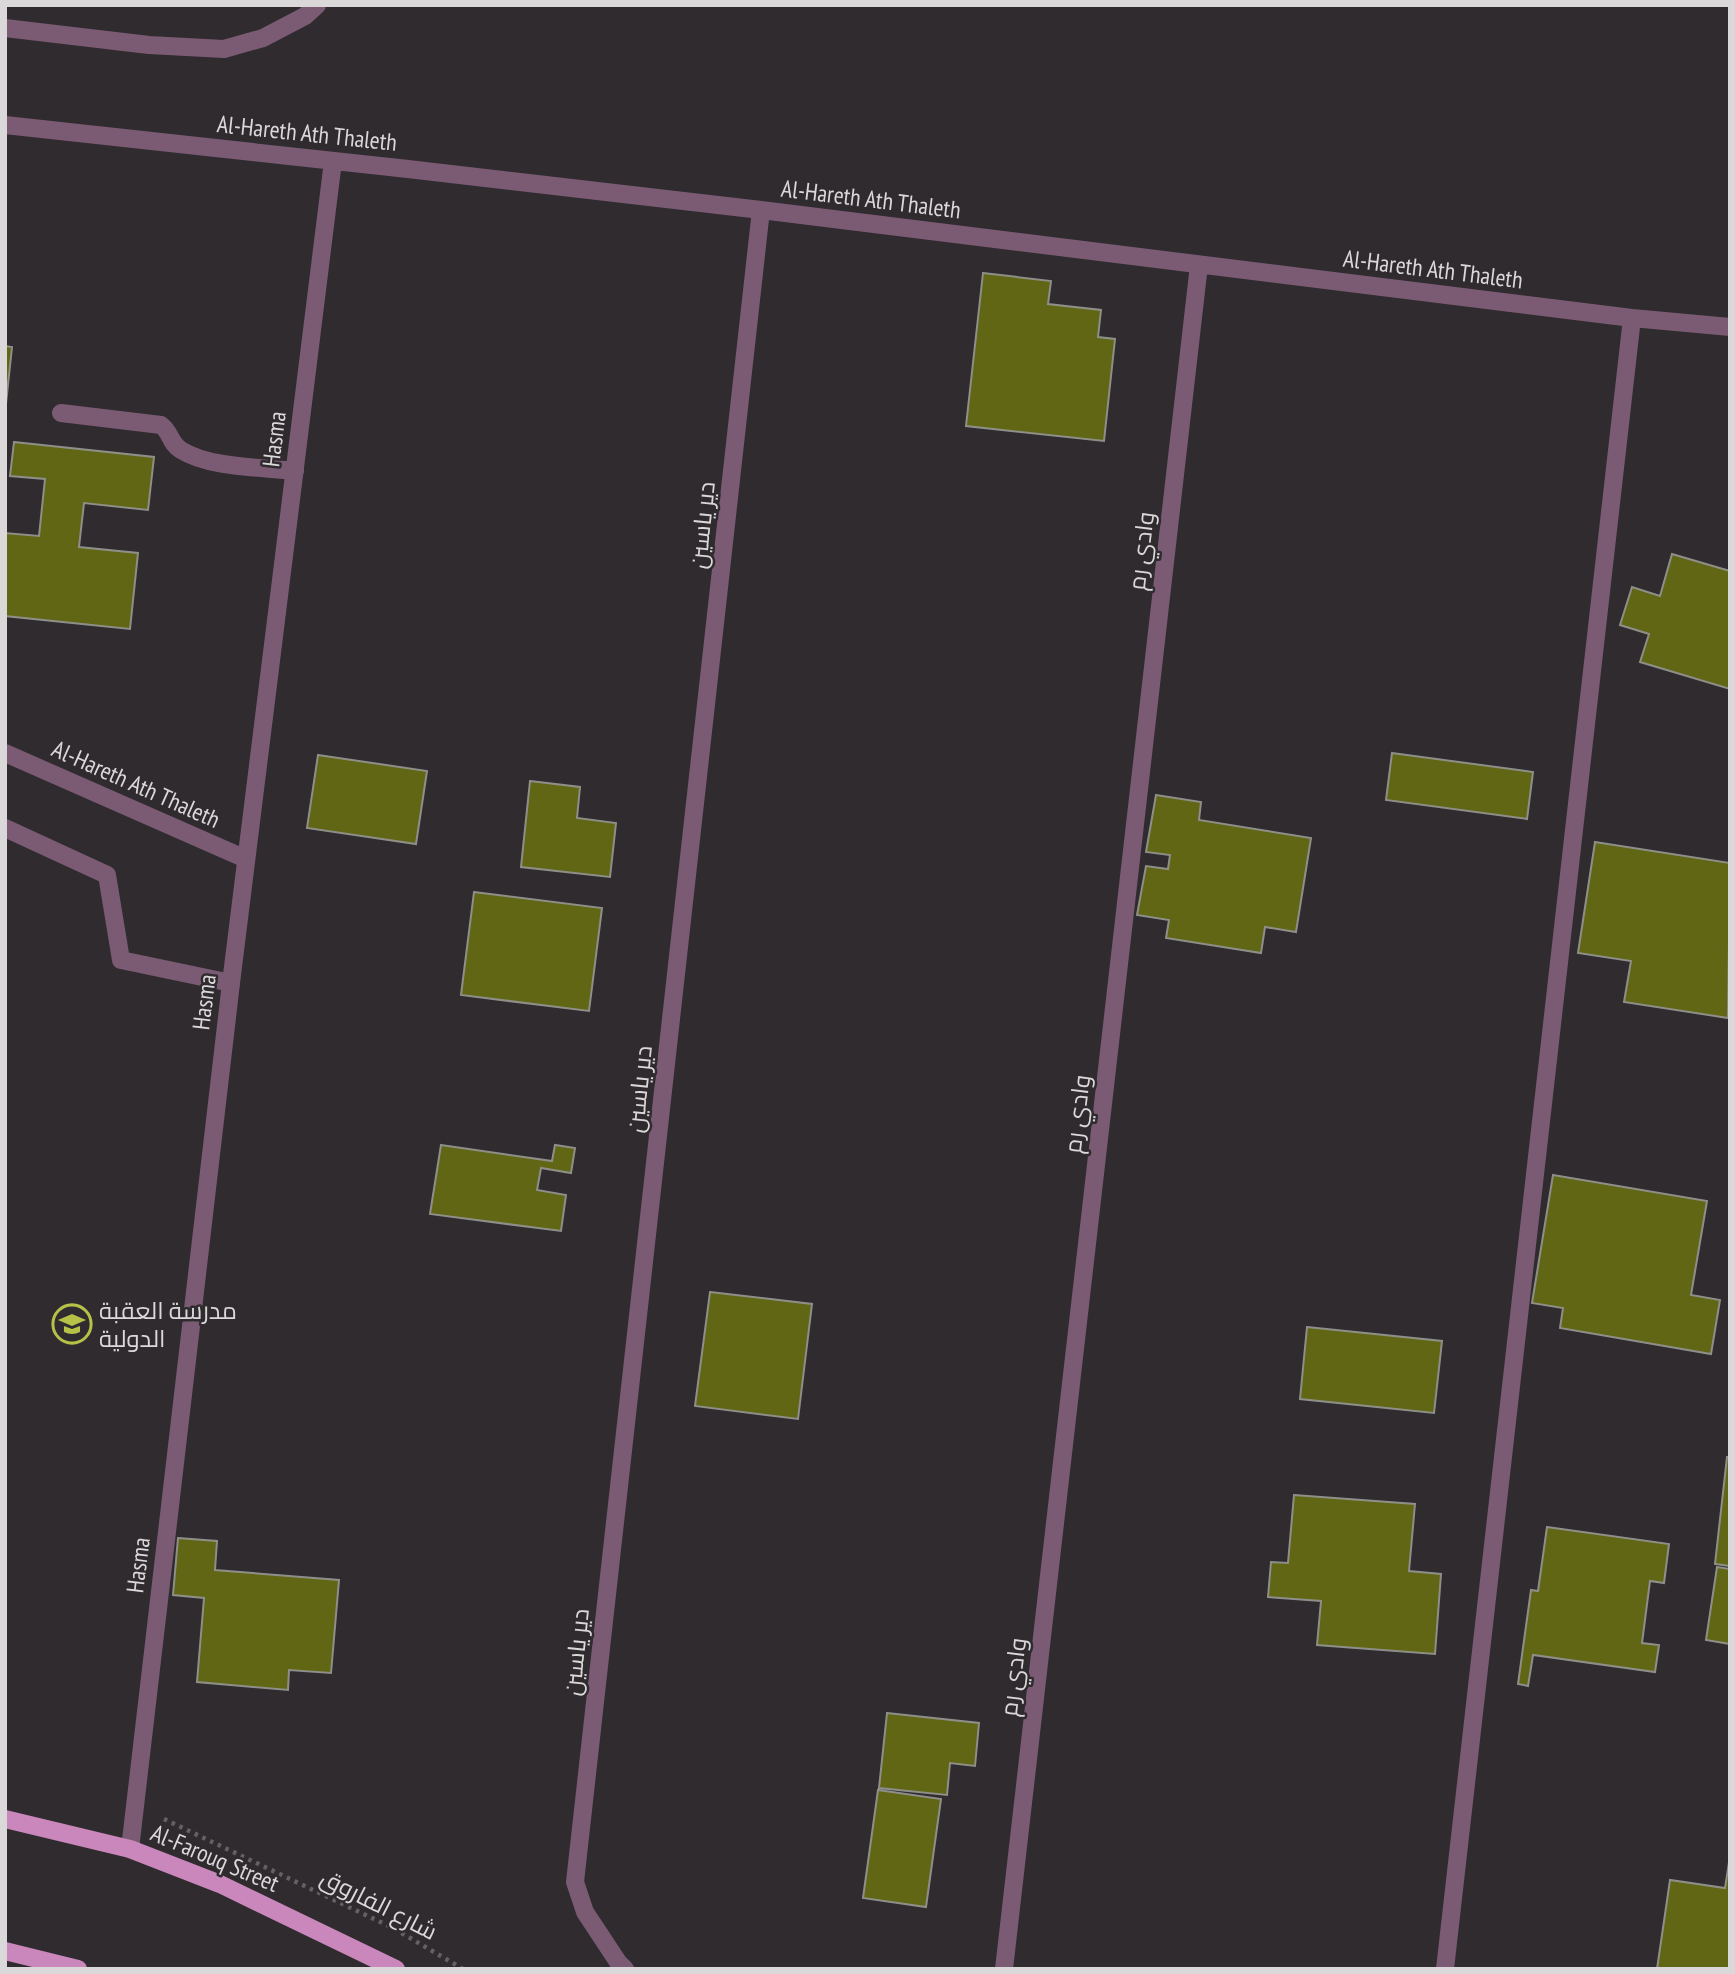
<svg xmlns="http://www.w3.org/2000/svg" width="1735" height="1974" viewBox="0 0 1735 1974" font-family="'PT Sans Narrow',Cairo,sans-serif">
<rect width="100%" height="100%" fill="#2f2b2e"/>
<path fill="#606614" stroke="#8e8f89" stroke-width="2" d="M983,273L1051,281L1048,304L1101,310L1098,337L1115,339L1104,441L966,426Z
M5,346L12,347L5,413Z
M14,442L154,457L148,510L84,503L79,547L138,553L130,629L5,616V533L39,536L45,479L10,476Z
M1672,554L1730,571V689L1640,662L1649,634L1620,625L1632,587L1660,596Z
M1392,753L1533,772L1527,819L1386,800Z
M318,755L427,771L416,844L307,828Z
M530,781L580,787L577,818L616,823L610,877L521,867Z
M1156,795L1201,802L1199,820L1311,838L1296,932L1265,927L1261,953L1166,938L1169,920L1137,915L1146,866L1168,869L1170,855L1146,852Z
M1595,842L1730,863L1728,1018L1624,1002L1631,961L1578,953Z
M474,892L602,908L589,1011L461,995Z
M441,1145L552,1161L555,1145L575,1148L571,1173L541,1168L537,1190L566,1195L561,1231L430,1214Z
M1553,1175L1707,1201L1691,1295L1720,1300L1711,1354L1560,1328L1563,1308L1532,1303Z
M710,1292L812,1304L798,1419L695,1406Z
M1307,1327L1442,1341L1434,1413L1300,1399Z
M1727,1457H1730V1566L1715,1564Z
M1294,1495L1415,1504L1409,1571L1441,1574L1435,1654L1317,1645L1321,1601L1268,1597L1271,1562L1288,1563Z
M1547,1527L1669,1544L1664,1583L1650,1581L1642,1643L1659,1645L1655,1672L1533,1655L1528,1686L1518,1684L1531,1590L1538,1591Z
M178,1538L217,1541L215,1570L339,1580L331,1673L289,1670L288,1690L197,1682L204,1598L173,1595Z
M1717,1567L1730,1569V1644L1706,1640Z
M887,1713L979,1723L975,1766L950,1763L947,1795L879,1788Z
M878,1790L941,1799L926,1907L863,1898Z
M1730,1856V1969H1657L1670,1880L1725,1888Z"/>
<g fill="none" stroke-linecap="round" stroke-linejoin="round">
<path stroke="#646163" stroke-width="4.5" stroke-dasharray="3.5 5" stroke-linecap="butt" d="M164,1819L393,1928L463,1969"/>
<path stroke="#7b5b74" stroke-width="18" d="M61,413L161,425C171,432 170,444 181,450C209,468 261,467 295,471
M5,828L107,875L121,960L231,983"/>
<path stroke="#7b5b74" stroke-width="18" d="M5,28L149,45L224,49L263,38L305,16L317,5
M5,125L408,169L761,210L1632,318L1730,327
M5,753L246,859
M130,1849L231,983L333,161
M625,1969L618,1962L585,1912L575,1882L761,210
M1004,1969L1199,265
M1445,1969L1632,318"/>
<path stroke="#ca87bc" stroke-width="18" d="M5,1819L130,1849L220,1884L396,1969
M5,1951L78,1969"/>
</g>
<defs>
<g id="school-ring" transform="scale(2.0125)"><circle r="9.5" fill="#2f2b2e" stroke="#b6c148" stroke-width="1.5"/><path d="M0-5L7-2L0 1L-7-2ZM-4 1L0 2.5L4 1V4Q0 6-4 4Z" fill="#b6c148"/></g>
</defs>
<g fill-rule="evenodd">
<use href="#school-ring" x="72" y="1324"/>
</g>
<g text-anchor="middle" dominant-baseline="central" stroke-width="5" stroke-linejoin="round" paint-order="stroke">
<g font-size="24" fill="#dbd8da" stroke="#2f2b2e">
<text transform="translate(307 133) rotate(6)">Al-Hareth Ath Thaleth</text>
<text transform="translate(871 199) rotate(7)">Al-Hareth Ath Thaleth</text>
<text transform="translate(1433 269) rotate(7)">Al-Hareth Ath Thaleth</text>
<text transform="translate(274 439) rotate(-83)">Hasma</text>
<text transform="translate(702 525) rotate(-84)">دير ياسين</text>
<text transform="translate(1141 551) rotate(-83)">وادي رم</text>
<text transform="translate(136 784) rotate(24)">Al-Hareth Ath Thaleth</text>
<text transform="translate(204 1002) rotate(-83)">Hasma</text>
<text transform="translate(639 1089) rotate(-84)">دير ياسين</text>
<text transform="translate(1077 1114) rotate(-83)">وادي رم</text>
<text transform="translate(138 1565) rotate(-83)">Hasma</text>
<text transform="translate(576 1652) rotate(-84)">دير ياسين</text>
<text transform="translate(1013 1677) rotate(-83)">وادي رم</text>
<text transform="translate(215 1858) rotate(23)">Al-Farouq Street</text>
<text transform="translate(379 1904) rotate(27)">شارع الفاروق</text>
</g>
<g font-size="24" fill="#dbd8da" stroke="#2f2b2e" text-anchor="start">
<text x="99" y="1310">مدرسة العقبة<tspan x="99" dy="28">الدولية</tspan></text>
</g>
</g>
<rect width="1735" height="1974" fill="none" stroke="#dbd8da" stroke-width="14"/>
</svg>
